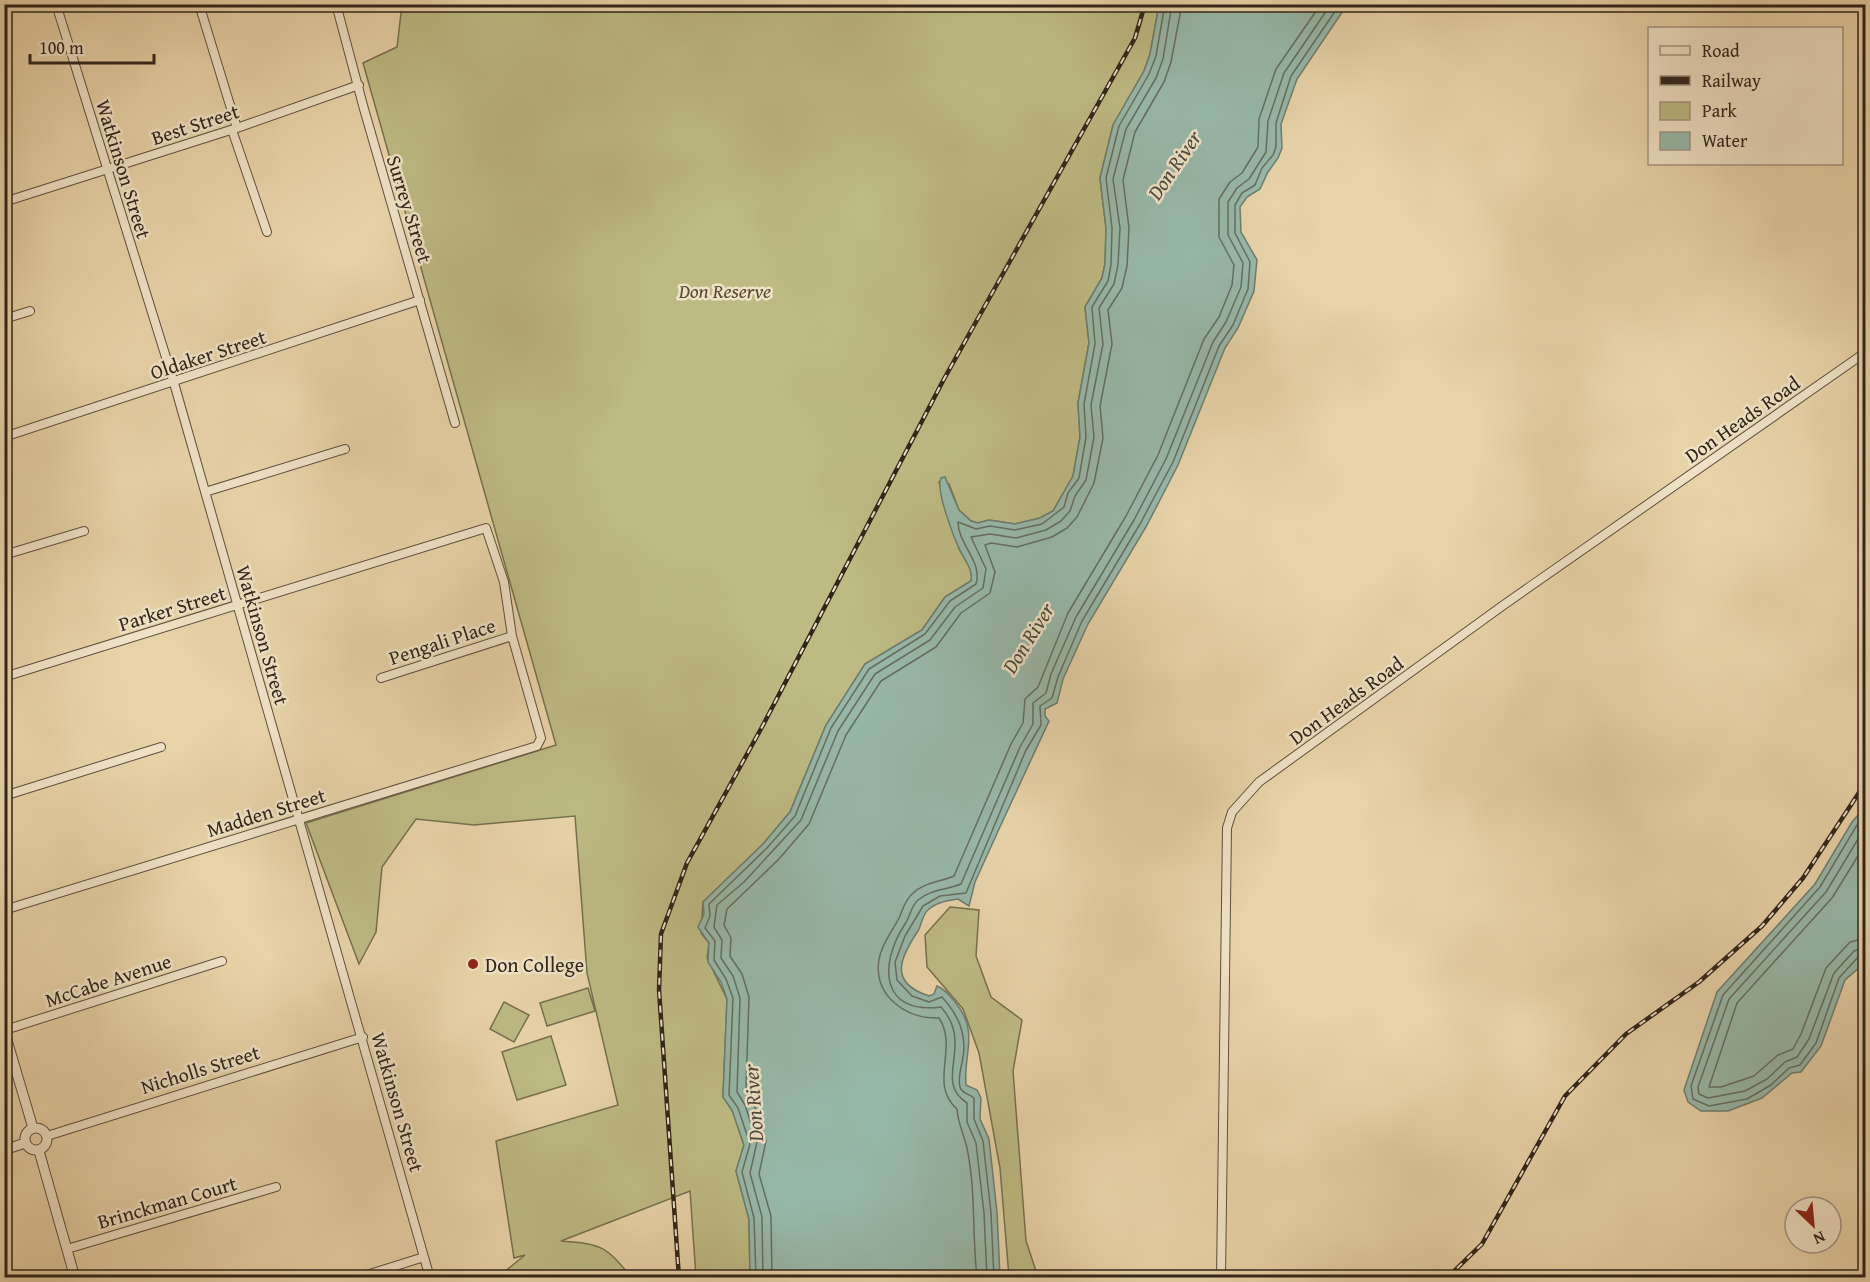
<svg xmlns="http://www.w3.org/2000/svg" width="1870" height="1282" viewBox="0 0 1870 1282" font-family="'Gentium Book Plus',serif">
<rect width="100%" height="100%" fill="#e8d3a8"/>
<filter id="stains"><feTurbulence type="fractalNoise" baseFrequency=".00333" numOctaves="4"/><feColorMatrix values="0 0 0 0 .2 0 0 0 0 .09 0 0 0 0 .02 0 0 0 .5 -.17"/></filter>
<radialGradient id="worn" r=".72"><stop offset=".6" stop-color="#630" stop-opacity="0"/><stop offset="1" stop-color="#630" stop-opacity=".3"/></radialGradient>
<path fill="#bdba83" stroke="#76704e" stroke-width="1.5" d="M527,4L531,11L550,4L1159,5L1150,54L1144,71L1113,125L1100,178L1106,228L1105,264L1102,278L1085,307L1089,343L1078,403L1080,437L1073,476L1053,511L1040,518L1015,524L989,520L978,523L971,521L959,510L949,484L939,482L959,549L973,573L971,581L945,597L922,630L865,664L826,725L790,812L763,844L703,902L701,933L709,943L707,958L727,999L723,1097L732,1110L744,1145L736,1171L749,1219L750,1277H696L690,1191L561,1241C601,1244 605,1245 631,1277H498L525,1255L514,1258L496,1141L618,1105L587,973L575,816L474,825L416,819L382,867L376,932L359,964L306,823L556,745L363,63L397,47L402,5Z
M950,907L979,910L976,956L991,997L1022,1020L1013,1071L1026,1241L1038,1277H1009L1000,1168L979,1053L963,1009L927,967L925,935Z
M588,988L595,1011L547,1026L540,1003Z
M504,1002L529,1015L514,1042L490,1029Z
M551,1036L566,1085L517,1100L502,1052Z"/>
<path fill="#97b8a9" stroke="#6e7d70" stroke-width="1.5" d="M1159,5H1347L1297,79L1281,124L1282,148L1278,158L1268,172L1260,189L1247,197L1240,207L1241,232L1257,260L1254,291L1238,328L1225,348L1178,465L1146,527L1088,624L1063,679L1057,703L1045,709V716L1049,721L999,829L975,882L969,906L958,899C948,901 936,902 928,910C922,915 922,924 918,931C899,959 889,983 929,996L934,994L937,986C945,989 949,995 955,1002C980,1032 963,1053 966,1085L977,1090L981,1098L980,1119L989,1139L997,1212L1000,1277H750L749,1219L736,1171L744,1145L732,1110L723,1097L727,999L721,982L708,962L709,943L698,927L704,914L703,902L763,844L790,812L826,725L865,664L922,630L945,597L971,581C973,569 965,561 960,550C954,538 935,489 941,478L945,477L959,510L971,521L978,523L989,520L1015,524L1040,518L1053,511L1073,476L1080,437L1078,403L1089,343L1085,307L1102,278L1105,264L1106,228L1100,178L1113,125L1144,71L1150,54Z
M1865,807V958L1861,966L1845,980L1821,1046L1801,1072L1792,1073L1762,1098L1728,1111H1701L1688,1102L1684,1090L1717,992L1815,884L1852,822Z"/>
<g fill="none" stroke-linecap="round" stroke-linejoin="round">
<path stroke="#646e62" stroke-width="1.5" d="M1866,816L1857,825L1820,887L1723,995L1691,1086L1693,1099L1709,1106L1747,1099L1771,1085L1789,1068L1800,1065L1816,1043L1839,978L1859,956L1866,955
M1866,826L1826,892L1729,999L1698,1087L1699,1094L1708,1098L1745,1091L1767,1079L1785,1062L1797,1057L1809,1039L1834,973L1854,951L1866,947
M1866,843L1832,898L1737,1003L1709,1087H1721L1754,1076L1778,1055L1793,1049L1801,1034L1826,968L1850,942L1866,938
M756,1278L754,1218L742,1172L750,1144L738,1108L729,1095L733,998L726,979L714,960L715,941L705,928L710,916L709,904L767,848L795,816L831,728L869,669L925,634L950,601L976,584C983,562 958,544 958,522L976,529L990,526L1015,530L1042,524L1064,507L1068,493L1079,478L1086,437L1084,404L1095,344L1092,307L1108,281L1111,265L1112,228L1106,178L1119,126L1149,74L1156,56L1165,4
M763,1278L762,1217L750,1173L757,1142L745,1105L737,1092L740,998L733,976L721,958L722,940L714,927L717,905L744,882L801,820L838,731L875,674L930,640L955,607L983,588L986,569L971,537L990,534L1016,538L1046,530L1061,521L1070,511L1075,496L1086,480L1094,437L1091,405L1103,344L1099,308L1114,284L1118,265L1120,228L1113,179L1126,129L1156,78L1163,59L1172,4
M772,1278L771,1216L759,1174L766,1141L753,1102L746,1089L749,997L742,974L730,956L731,938L724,925L727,909L779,859L809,824L846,735L881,681L936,647L961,613L990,593L995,572L985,545L991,543L1017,547L1052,537L1067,528L1077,517L1094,483L1103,438L1100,406L1112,344L1108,310L1122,288L1127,266L1129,228L1123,180L1135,132L1164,82L1171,62L1182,4
M977,1278C972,1235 976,1191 967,1148C964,1134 958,1124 957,1109C928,1083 959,1048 939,1018C906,1019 873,996 879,959C882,943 892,932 899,918C903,909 905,900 912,894C924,882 940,882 954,876L1011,744L1023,723L1025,699L1038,687L1068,613L1126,516L1158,455L1204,339L1219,317L1232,285L1234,265L1219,237V199L1230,182L1242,173L1258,147L1259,119L1276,69L1321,4
M987,1278L984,1213L976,1143L967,1122V1103C932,1081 975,1045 941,1007C881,1015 878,965 905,924C910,917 911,906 918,900C931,889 947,890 961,884L1020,747L1033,724V703L1046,693L1051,674L1076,617L1134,520L1166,459L1213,342L1226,322L1241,287L1243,263L1228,235V202L1237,188L1249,179L1266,152L1268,121L1284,73L1331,4
M994,1278L991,1213L983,1141L974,1119V1098C970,1094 962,1094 960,1087C958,1079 960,1071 962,1063C968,1037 960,1017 942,997L929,1002L912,996L897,980L895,962L905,936L923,906L940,896L966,893L1026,750L1041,725L1040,706L1052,698L1058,677L1082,621L1140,524L1173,462L1219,346L1233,325L1248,289L1250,262L1235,233V205L1242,193L1255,185L1262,168L1273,155L1276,147V123L1291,76L1340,4"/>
<g stroke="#5e503e" stroke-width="10">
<path id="minor" d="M56,4L174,383L430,1278
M199,4L237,128
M336,4L364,109L455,423
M232,130L267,232
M4,202L237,128L359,85
M4,319L30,311
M4,437L420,300
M205,492L345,449
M4,555L84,531
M4,677L486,528L504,582L512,636L541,738L537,746L4,910
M381,678L512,636
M4,796L161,747
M5,1030L222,961
M47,1136L363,1037
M67,1249L276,1187
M357,1278L424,1257
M1221,1278L1227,828L1232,812L1259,782L1505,604L1866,352"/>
</g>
<g stroke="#5e503e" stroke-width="11">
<path id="tertiary" d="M4,1030L33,1128
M25 1139a11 11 0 1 1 22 0a11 11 0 1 1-22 0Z
M4,1150L25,1143
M39,1151L75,1278"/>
</g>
<use href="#minor" stroke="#f0e2c6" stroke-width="8"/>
<use href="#tertiary" stroke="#f0e2c6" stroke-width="9"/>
<g stroke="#30251a" stroke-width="4.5">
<path id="rail" d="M679,1278L659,990L661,934L687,863L762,727L944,379L1135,38L1145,4
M1447,1278L1482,1244L1565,1096L1626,1034L1699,982L1762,926L1803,878L1866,782"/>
</g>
<use href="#rail" stroke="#f0e2c6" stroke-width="2" stroke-dasharray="7" stroke-linecap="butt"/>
</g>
<circle fill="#8f2418" stroke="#f0e2c6" stroke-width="2" cx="473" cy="964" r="6"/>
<g text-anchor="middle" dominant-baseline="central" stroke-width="5" stroke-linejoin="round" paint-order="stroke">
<g font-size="20" fill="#30251a" stroke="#f0e2c6">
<text transform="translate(195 124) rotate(-18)">Best Street</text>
<text transform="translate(124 169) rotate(73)">Watkinson Street</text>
<text transform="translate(410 209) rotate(73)">Surrey Street</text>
<text transform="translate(208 354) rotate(-18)">Oldaker Street</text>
<text transform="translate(1742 419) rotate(-35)">Don Heads Road</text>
<text transform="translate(172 608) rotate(-17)">Parker Street</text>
<text transform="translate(263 635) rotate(74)">Watkinson Street</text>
<text transform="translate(442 641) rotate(-18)">Pengali Place</text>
<text transform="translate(1346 700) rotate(-36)">Don Heads Road</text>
<text transform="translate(266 812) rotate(-17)">Madden Street</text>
<text transform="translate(108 980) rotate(-18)">McCabe Avenue</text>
<text transform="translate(200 1069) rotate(-17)">Nicholls Street</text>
<text transform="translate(398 1102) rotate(74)">Watkinson Street</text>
<text transform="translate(167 1202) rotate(-16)">Brinckman Court</text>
</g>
<g font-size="20" font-style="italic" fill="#534a34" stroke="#f0e2c6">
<text x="725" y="290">Don Reserve</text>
</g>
<g font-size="20" fill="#30251a" stroke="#f0e2c6" text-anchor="start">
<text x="485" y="964">Don College</text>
</g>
<g font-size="21" font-style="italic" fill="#4a4a3e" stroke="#f0e2c6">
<text transform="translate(1174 165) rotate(-56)">Don River</text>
<text transform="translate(1028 638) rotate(-58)">Don River</text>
<text transform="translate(753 1103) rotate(-94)">Don River</text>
</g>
</g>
<rect width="1870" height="1282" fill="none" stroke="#e8d3a8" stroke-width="24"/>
<rect x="6" y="6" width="1858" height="1270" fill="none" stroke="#30251a" stroke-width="3"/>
<rect x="12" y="12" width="1846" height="1258" fill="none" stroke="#30251a" stroke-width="1.5"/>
<rect x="1648" y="27" width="195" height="138" fill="#f0e2c6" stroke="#a39681" stroke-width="1.5"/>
<rect x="1660" y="46" width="30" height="9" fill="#f0e2c6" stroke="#a39681" stroke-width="1.5"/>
<text x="1702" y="57" font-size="18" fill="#30251a">Road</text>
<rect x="1660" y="76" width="30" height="9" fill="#30251a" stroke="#a39681" stroke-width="1.5"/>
<text x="1702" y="87" font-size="18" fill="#30251a">Railway</text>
<rect x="1660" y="102" width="30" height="18" fill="#bdba83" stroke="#a39681" stroke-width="1.5"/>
<text x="1702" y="117" font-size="18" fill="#30251a">Park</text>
<rect x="1660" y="132" width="30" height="18" fill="#97b8a9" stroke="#a39681" stroke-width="1.5"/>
<text x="1702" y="147" font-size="18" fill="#30251a">Water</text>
<g transform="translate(1813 1225) rotate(154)"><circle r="28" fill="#f0e2c6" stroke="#a39681" stroke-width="1.5"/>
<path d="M0-4.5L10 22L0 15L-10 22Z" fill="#8f2418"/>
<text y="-9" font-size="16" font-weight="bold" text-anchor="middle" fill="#30251a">N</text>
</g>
<path d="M30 54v9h124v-9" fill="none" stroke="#30251a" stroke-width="3"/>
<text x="39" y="54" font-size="18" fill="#30251a" stroke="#f0e2c6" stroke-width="4.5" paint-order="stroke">100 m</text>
<rect width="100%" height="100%" filter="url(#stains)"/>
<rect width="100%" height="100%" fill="url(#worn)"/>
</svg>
